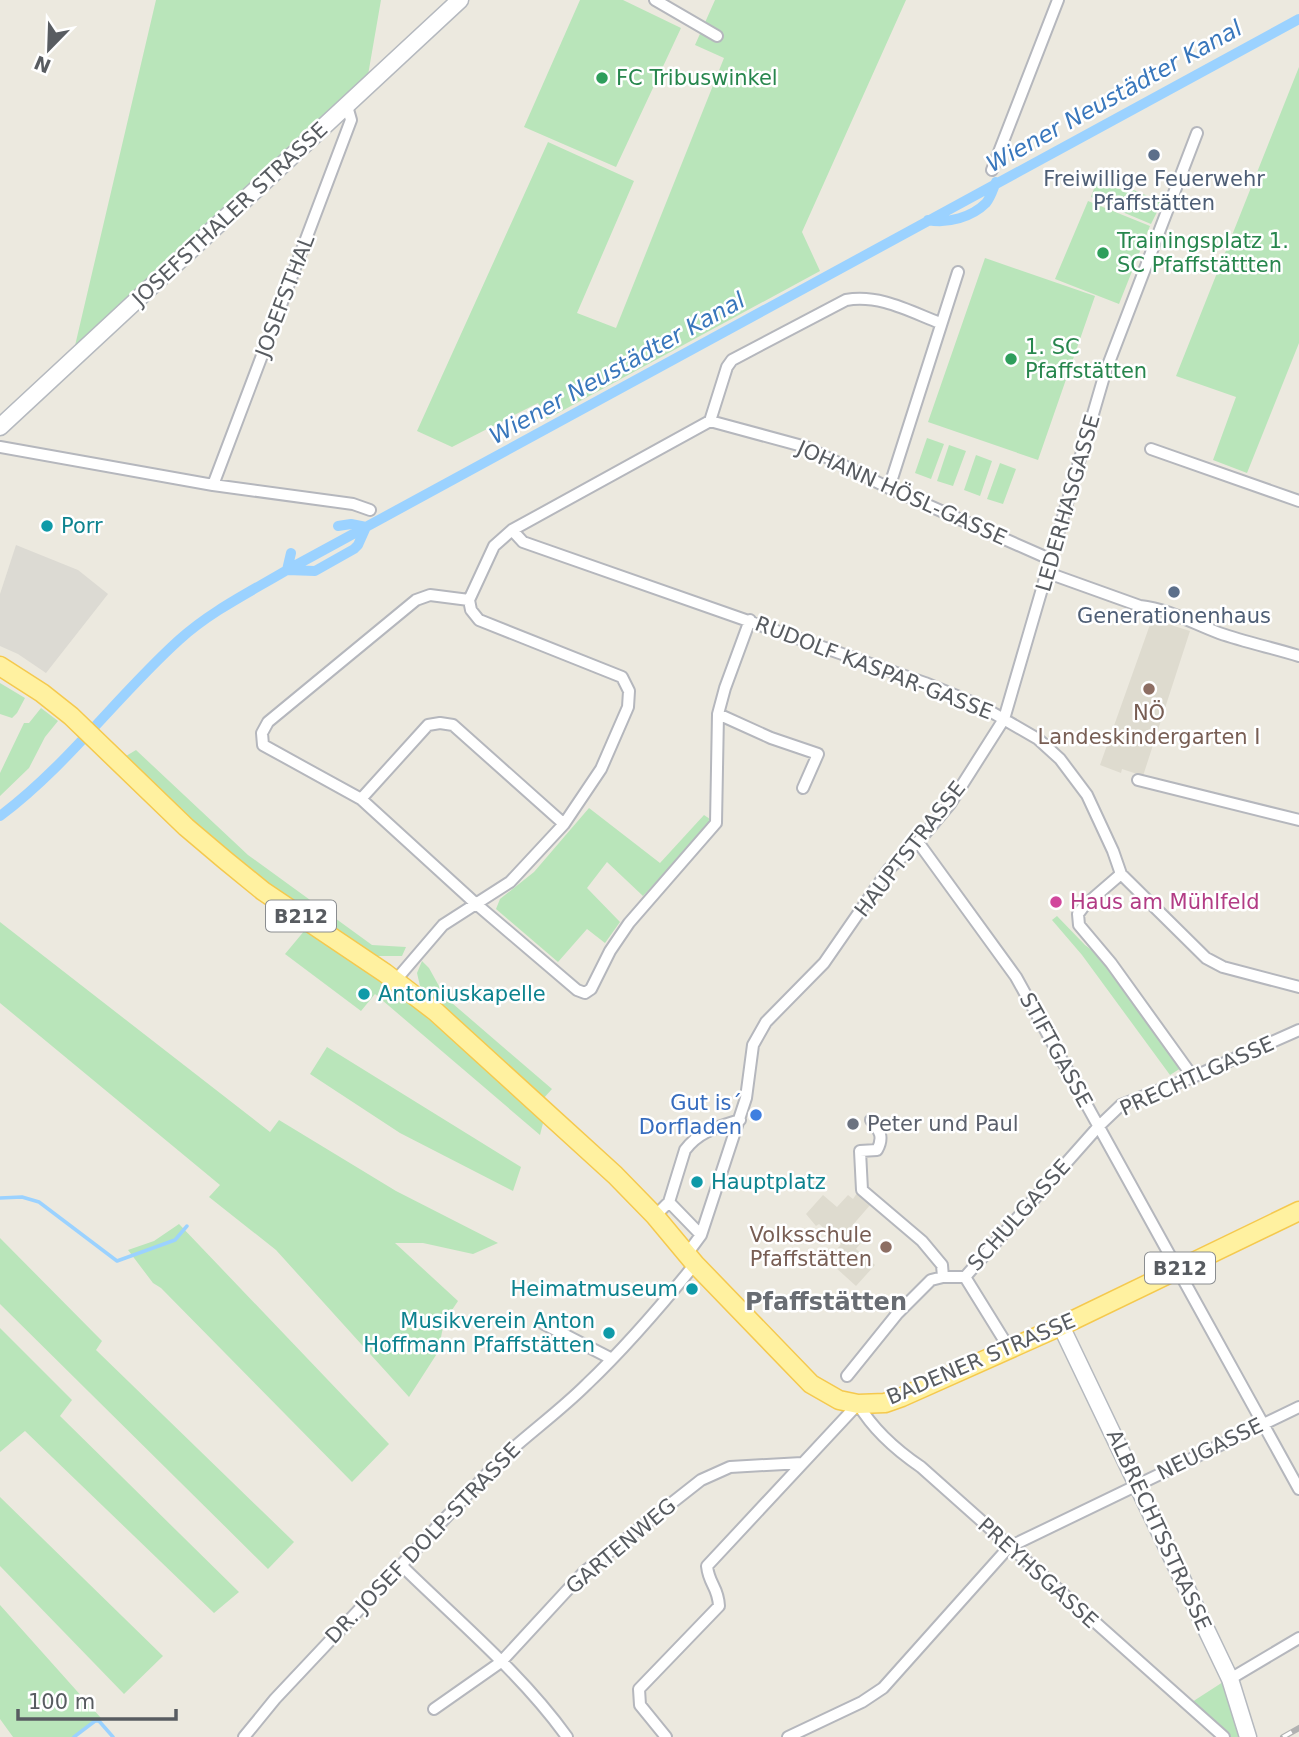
<svg xmlns="http://www.w3.org/2000/svg" width="1299" height="1737" viewBox="0 0 1299 1737" font-family="'DejaVu Sans',sans-serif">
<rect width="100%" height="100%" fill="#ece9df"/>
<path fill="#dcdad3" d="M16,545L78,570L108,594L46,673L18,654L0,646V594Z"/>
<path fill="#dedbcf" d="M1152,619L1190,631L1143,776L1122,769L1121,773L1100,765Z
M857,1193L871,1204L851,1227L864,1239L856,1249L875,1265L856,1286L835,1267L846,1256L838,1248L841,1244L834,1238L831,1241L823,1234L826,1230L819,1224L816,1226L806,1214L823,1195L837,1207L848,1195L853,1199Z"/>
<path fill="#b9e5ba" d="M156,0H381L368,75L74,350Z
M580,0H623L681,28L616,167L524,127Z
M715,0H906L802,232L820,271L547,419L538,403L452,447L417,431L548,142L634,181L577,313L616,328L724,58L695,45Z
M1299,67V343L1247,473L1213,460L1236,397L1176,376Z
M1097,180L1127,192L1129,188L1162,202L1151,224L1120,211L1121,208L1091,197Z
M1088,201L1150,226L1119,304L1055,279Z
M985,258L1095,296L1038,460L928,422Z
M927,438L944,444L931,479L915,473Z
M949,445L966,451L953,486L937,481Z
M976,455L992,461L980,496L964,490Z
M1000,463L1016,469L1003,504L987,499Z
M0,683L25,698L17,713L12,718L0,714Z
M41,708L58,721L45,737L29,768L0,796V773L24,723H29Z
M136,750L248,855L372,945L406,947L402,956H375L268,883L215,842L126,756Z
M589,808L660,863L704,815L713,821L643,896L607,862L587,888L620,922L605,943L587,929L558,962L496,909L500,899L534,872Z
M1057,916L1085,945L1097,954L1181,1068L1170,1075L1082,955L1052,920Z
M0,922L270,1132L279,1120L396,1191L498,1243L473,1254L423,1243H395L458,1301L444,1322L438,1352L409,1397L276,1250L209,1197L220,1185L0,1003Z
M305,930L378,979L424,1015L544,1119L540,1135L375,994L361,1011L285,954Z
M422,961L429,968L445,997L552,1089L543,1099L470,1037L445,1008L420,986L417,973Z
M327,1047L521,1167L513,1191L400,1133L310,1074Z
M179,1224L389,1444L352,1482L161,1288L153,1283L128,1250L154,1241Z
M0,1238L102,1341L96,1350L294,1542L268,1569L0,1304Z
M0,1328L72,1400L60,1416L239,1592L214,1613L25,1431L0,1452Z
M0,1497L163,1656L124,1694L0,1566Z
M0,1605L101,1718L75,1737H13L0,1719Z
M1223,1682L1240,1737H1230L1192,1702Z"/>
<g fill="none" stroke-linecap="round" stroke-linejoin="round">
<path stroke="#9bd2ff" stroke-width="3.5" d="M0,1198L22,1197L39,1202L117,1261L175,1240L187,1226
M74,1737L95,1721H99L113,1737"/>
<path stroke="#9bd2ff" stroke-width="10" d="M928,220C948,224 972,217 986,203C991,197 993,189 996,182
M291,553L287,570L315,571L354,549L358,545L366,527L351,524L338,526
M0,816C67,766 117,696 179,640C211,611 250,592 287,570L1299,19"/>
<g stroke="#b5b7bd" stroke-width="14">
<path id="street" d="M655,0L717,36
M992,170L1058,0
M710,421L806,447L889,488L1052,560
M0,447L213,485L353,504L370,510
M1151,449L1299,501
M213,485L351,120L347,106
M889,488L958,272
M512,530L523,542L925,683L981,706L1038,739L1060,759L1087,795L1113,851L1121,874L1206,958L1223,967L1299,987
M1048,573L1140,606C1169,609 1192,623 1219,633C1245,642 1273,648 1299,656
M469,600L430,595L416,600L268,722L262,733L263,745L361,799L475,903L577,990L585,993L591,989L610,951L629,923L716,823L718,714L725,688L750,620
M718,714L771,738L818,754L803,788
M1138,780L1299,820
M361,799L428,725L440,723L453,725L564,824
M918,842L1016,977L1299,1489
M1121,874L1084,906L1078,914L1079,925L1111,963L1193,1077
M395,981L443,925L510,882L564,824L601,769L628,707L629,691L622,677L479,620L471,610L469,600L494,546L512,530L710,421L727,367L732,360L846,300C879,294 909,311 940,323
M871,1120C880,1131 884,1137 877,1150L860,1151L862,1190L922,1241L942,1265L943,1277
M669,1202L701,1235
M655,1216L669,1202L685,1150C699,1131 718,1127 740,1120
M687,1254L701,1235L746,1098L753,1045L766,1022L824,963L889,869L918,842L950,804L1004,719L1105,373L1197,133
M965,1277L1009,1348
M544,1324L612,1359
M847,1376L897,1314L931,1280L943,1277H965L1098,1127L1121,1105L1193,1077L1299,1030
M402,1566C457,1620 522,1674 567,1737
M1230,1679L1299,1638
M434,1709L501,1662L584,1572L701,1480L730,1467L802,1463
M244,1737L275,1699L501,1459C529,1433 560,1411 587,1384C626,1347 661,1306 695,1264
M666,1737L640,1705L639,1689L719,1606C718,1586 709,1585 707,1566L858,1404C874,1431 896,1450 921,1467L1224,1737
M788,1737L862,1702L883,1688L1009,1547L1299,1407"/>
</g>
<g stroke="#b5b9bf" stroke-width="19">
<path id="secondary" d="M0,427L460,0
M1061,1326L1230,1679L1248,1737"/>
</g>
<g stroke="#f5c94e" stroke-width="21">
<path id="primary" d="M0,666L42,693L71,716L186,827L225,860L263,891L385,973L436,1012L615,1175L655,1216L695,1264L811,1384L839,1400L858,1404L885,1403L902,1397L1061,1326L1299,1211"/>
</g>
<use href="#street" stroke="#fff" stroke-width="10"/>
<use href="#secondary" stroke="#fff" stroke-width="16"/>
<use href="#primary" stroke="#fff1a0" stroke-width="18"/>
<g stroke="#b1b2b2" stroke-width="6">
<path id="rail" d="M1283,1737L1299,1728"/>
</g>
<use href="#rail" stroke="#fff" stroke-width="3.5" stroke-dasharray="10" stroke-linecap="butt"/>
</g>
<g fill="#2e9e5b" stroke="#fff" stroke-width="2.5">
<circle cx="602" cy="78" r="7"/>
<circle cx="1103" cy="253" r="7"/>
<circle cx="1011" cy="359" r="7"/>
</g>
<g fill="#5c6f8a" stroke="#fff" stroke-width="2.5">
<circle cx="1154" cy="155" r="7"/>
<circle cx="1174" cy="592" r="7"/>
</g>
<g fill="#0f9aa8" stroke="#fff" stroke-width="2.5">
<circle cx="47" cy="526" r="7"/>
<circle cx="364" cy="994" r="7"/>
<circle cx="697" cy="1182" r="7"/>
<circle cx="692" cy="1289" r="7"/>
<circle cx="609" cy="1333" r="7"/>
</g>
<g fill="#8d6e63" stroke="#fff" stroke-width="2.5">
<circle cx="1149" cy="689" r="7"/>
<circle cx="886" cy="1247" r="7"/>
</g>
<circle fill="#d1479c" stroke="#fff" stroke-width="2.5" cx="1056" cy="902" r="7"/>
<circle fill="#3f7fe0" stroke="#fff" stroke-width="2.5" cx="756" cy="1115" r="7"/>
<circle fill="#6b7280" stroke="#fff" stroke-width="2.5" cx="853" cy="1124" r="7"/>
<g text-anchor="middle" dominant-baseline="central" stroke-width="5" stroke-linejoin="round" paint-order="stroke">
<g fill="#fff" stroke="#8a8d90" stroke-width="2">
<rect x="266" y="900.5" width="70" height="31" rx="5"/>
<rect x="1145" y="1252.5" width="70" height="31" rx="5"/>
</g>
<g font-size="19" font-weight="bold" fill="#585c61">
<text x="301" y="916">B212</text>
<text x="1180" y="1268">B212</text>
</g>
<g font-size="21" fill="#27864d" stroke="#fff" text-anchor="start">
<text x="616" y="78">FC Tribuswinkel</text>
<text x="1117" y="241">Trainingsplatz 1.<tspan x="1117" dy="24">SC Pfaffstättten</tspan></text>
<text x="1025" y="347">1. SC<tspan x="1025" dy="24">Pfaffstätten</tspan></text>
</g>
<g font-size="21" fill="#4e5e75" stroke="#fff">
<text x="1154" y="179">Freiwillige Feuerwehr<tspan x="1154" dy="24">Pfaffstätten</tspan></text>
<text x="1174" y="616">Generationenhaus</text>
</g>
<g font-size="21" fill="#585c61" stroke="#fff">
<text transform="translate(230 214) rotate(-43)">JOSEFSTHALER STRASSE</text>
<text transform="translate(285 296) rotate(-69)">JOSEFSTHAL</text>
<text transform="translate(902 493) rotate(24)">JOHANN HÖSL-GASSE</text>
<text transform="translate(1068 503) rotate(-74)">LEDERHASGASSE</text>
<text transform="translate(874 668) rotate(21)">RUDOLF KASPAR-GASSE</text>
<text transform="translate(910 849) rotate(-52)">HAUPTSTRASSE</text>
<text transform="translate(1056 1050) rotate(61)">STIFTGASSE</text>
<text transform="translate(1197 1076) rotate(-24)">PRECHTLGASSE</text>
<text transform="translate(1019 1215) rotate(-48)">SCHULGASSE</text>
<text transform="translate(981 1359) rotate(-23)">BADENER STRASSE</text>
<text transform="translate(1210 1449) rotate(-26)">NEUGASSE</text>
<text transform="translate(1159 1530) rotate(65)">ALBRECHTSSTRASSE</text>
<text transform="translate(423 1543) rotate(-46)">DR. JOSEF DOLP-STRASSE</text>
<text transform="translate(621 1546) rotate(-40)">GARTENWEG</text>
<text transform="translate(1038 1573) rotate(42)">PREYHSGASSE</text>
</g>
<g font-size="21" fill="#0d838f" stroke="#fff" text-anchor="start">
<text x="61" y="526">Porr</text>
<text x="378" y="994">Antoniuskapelle</text>
<text x="711" y="1182">Hauptplatz</text>
<text x="678" y="1289" text-anchor="end">Heimatmuseum</text>
<text x="595" y="1321" text-anchor="end">Musikverein Anton<tspan x="595" dy="24">Hoffmann Pfaffstätten</tspan></text>
</g>
<g font-size="21" fill="#785e54" stroke="#fff">
<text x="1149" y="713">NÖ<tspan x="1149" dy="24">Landeskindergarten I</tspan></text>
<text x="872" y="1235" text-anchor="end">Volksschule<tspan x="872" dy="24">Pfaffstätten</tspan></text>
</g>
<g font-size="21" fill="#b23c85" stroke="#fff" text-anchor="start">
<text x="1070" y="902">Haus am Mühlfeld</text>
</g>
<g font-size="21" fill="#366cbe" stroke="#fff" text-anchor="end">
<text x="742" y="1103">Gut is´<tspan x="742" dy="24">Dorfladen</tspan></text>
</g>
<g font-size="21" fill="#5b616d" stroke="#fff" text-anchor="start">
<text x="867" y="1124">Peter und Paul</text>
</g>
<g font-size="23" font-style="italic" fill="#3977bc" stroke="#fff">
<text transform="translate(1114 96) rotate(-29)">Wiener Neustädter Kanal</text>
<text transform="translate(617 368) rotate(-29)">Wiener Neustädter Kanal</text>
</g>
<g font-size="24" font-weight="bold" fill="#696d73" stroke="#fff">
<text x="826" y="1302">Pfaffstätten</text>
</g>
</g>
<g transform="translate(49 49) rotate(203)" stroke="#ffffff" stroke-width="5" paint-order="stroke">
<path d="M0-5L12 26L0 18L-12 26Z" fill="#585c61"/>
<text y="-10" font-size="19" font-weight="bold" text-anchor="middle" fill="#585c61">N</text>
</g>
<path d="M18 1709v10h158v-10" fill="none" stroke="#585c61" stroke-width="3.5"/>
<text x="28" y="1709" font-size="21" fill="#585c61" stroke="#ffffff" stroke-width="5" paint-order="stroke">100 m</text>
</svg>
